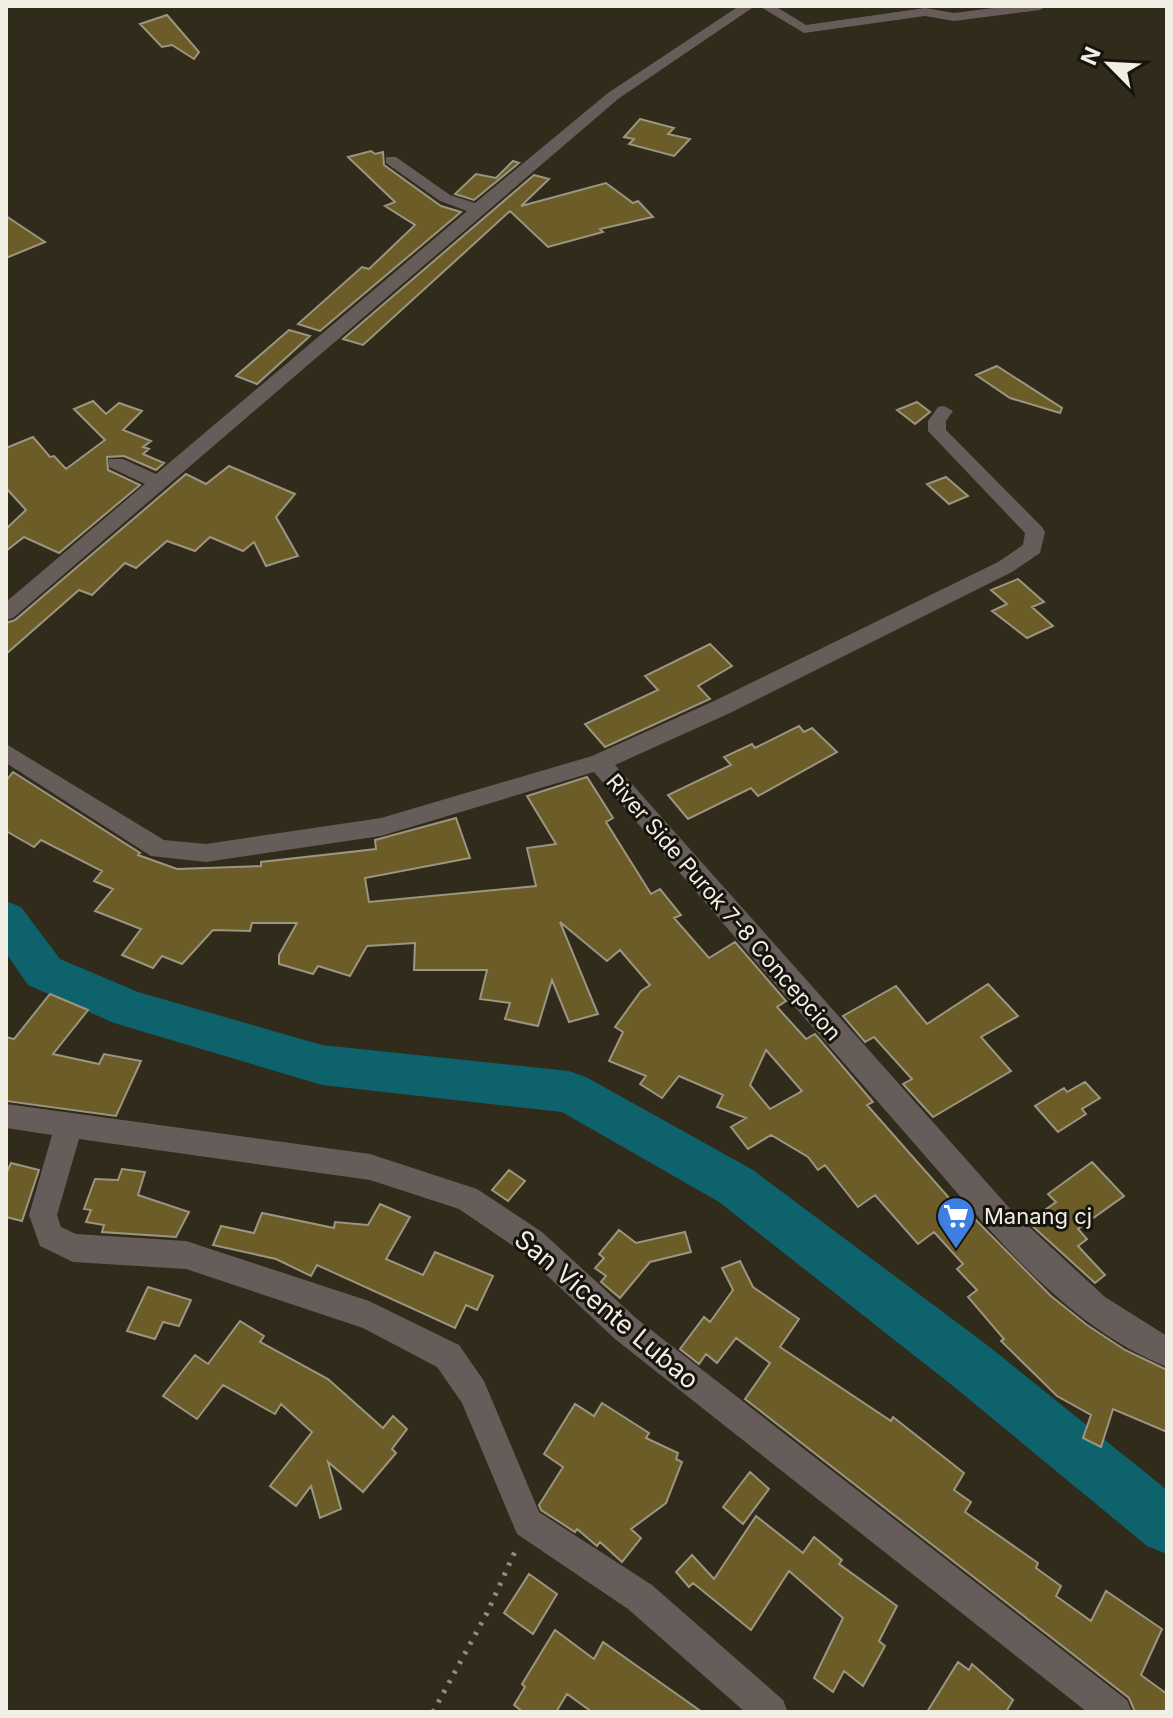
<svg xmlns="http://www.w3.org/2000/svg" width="1173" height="1718" viewBox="0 0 1173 1718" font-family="Inter,sans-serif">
<rect width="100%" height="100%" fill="#302b1b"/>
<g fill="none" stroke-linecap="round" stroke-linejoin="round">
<path fill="#0d626b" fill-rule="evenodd" d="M6,901L21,907L60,959L138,992L322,1045L569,1071L586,1077L753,1170L991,1348L1167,1490V1554L1147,1546L953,1386L719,1202L562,1112L322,1085L114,1023L28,985L6,953Z"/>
</g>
<path fill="#6c5d28" stroke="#9b9581" stroke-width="2" fill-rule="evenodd" d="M167,15L199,52L194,59L172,45L162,47L140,24Z
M640,119L674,128L668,134L690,139L674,156L629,144L634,139L624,137Z
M371,151L375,154L383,152L384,165L441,206L461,212L320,331L298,324L362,267L369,269L415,225L385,206L395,202L348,157Z
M513,161L519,163L474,200L455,194L476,174L496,178Z
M534,175L549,179L521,206L606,183L633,203L638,201L653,217L600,229L603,232L548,247L510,211L363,345L343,339Z
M6,216L45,242L6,258Z
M289,330L310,336L257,384L236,376Z
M997,366L1062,408L1060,413L1010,398L976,375Z
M93,401L106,414L119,403L142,411L123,430L151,441L143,447L149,449L143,454L164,463L156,470L124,456L107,457L108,470L140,485L59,553L24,537L6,551V529L26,510L6,488V448L33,437L50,457L54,456L66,469L105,440L74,409Z
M917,402L930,412L915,424L897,410Z
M229,466L295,494L276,517L298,556L266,566L254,542L243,551L210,537L195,551L167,541L136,568L125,563L92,595L79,590L6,654V623L15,620L186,474L206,484Z
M946,477L968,496L949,504L927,484Z
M1018,579L1044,602L1032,607L1053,626L1027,638L992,611L1007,604L991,590Z
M710,644L732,666L698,686L710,699L605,747L585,724L658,690L645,676Z
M799,726L804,732L812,728L837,752L758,796L751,788L688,819L668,795L731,765L724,757L752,744L755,748Z
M13,772L140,853L138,855L177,869L261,866V862L376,849L375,840L456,818L470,858L365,878L369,902L536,886L527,848L556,844L527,796L587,777L613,818L606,822L651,894L660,889L681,915L674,918L709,958L735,942L786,1001L777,1007L806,1039L815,1034L873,1102L867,1105L964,1215L968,1212L1051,1296L1087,1325L1125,1350L1167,1370V1432L1113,1409L1101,1447L1083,1438L1091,1415L1057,1396L1001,1341L1004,1339L968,1297L977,1290L957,1269L963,1264L934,1232L918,1244L875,1195L858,1207L825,1165L818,1170L808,1157L771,1135L748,1149L731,1127L746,1118L717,1107L723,1095L679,1076L662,1098L640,1084L646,1076L609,1061L623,1032L615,1027L641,991L650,985L620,950L607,961L560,922L598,1014L569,1022L552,980L538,1026L505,1019L510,1003L480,999L487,970H414L415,943L367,946L350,976L318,966L313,974L279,964V955L297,923H252L250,931L213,930L182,964L162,956L153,968L122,955L141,929L95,911L113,889L94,881L102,871L41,840L34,847L6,831V781ZM766,1050L802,1091L770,1109L750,1085Z
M988,984L1018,1016L981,1037L1011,1071L933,1117L903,1084L912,1079L874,1037L865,1042L843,1016L896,986L927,1024Z
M50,994L88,1010L53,1054L99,1064L104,1054L141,1061L116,1116L6,1101V1037L14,1039Z
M1085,1082L1100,1098L1082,1109L1086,1114L1058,1132L1035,1106L1064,1088L1067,1092Z
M1092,1162L1124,1196L1078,1229L1087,1239L1078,1246L1105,1275L1095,1283L1028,1222L1056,1202L1048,1194Z
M11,1163L39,1170L22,1221L6,1217V1174Z
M122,1169L145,1172L138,1195L189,1212L176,1237L102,1232L104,1225L86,1222L91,1210L84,1209L95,1179L118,1180Z
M509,1170L525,1181L508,1201L492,1190Z
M380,1204L410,1217L386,1259L423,1275L435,1252L493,1276L477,1310L466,1305L455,1328L317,1265L311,1276L276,1259L213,1245L221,1226L254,1233L262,1213L334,1228L335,1222L368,1225Z
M619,1230L636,1243L685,1232L691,1252L650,1262L620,1298L601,1282L606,1276L595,1268L604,1258L599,1254Z
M740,1261L753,1287L799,1319L780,1347L891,1421L893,1417L964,1473L954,1490L971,1502L965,1512L1038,1563L1036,1568L1061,1586L1056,1596L1091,1621L1106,1591L1162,1629L1141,1675L1167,1694V1712H1135L1129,1698L745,1399L770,1363L736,1338L717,1363L706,1354L699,1364L680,1349L704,1317L710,1322L733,1290L722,1268Z
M148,1287L191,1300L179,1326L163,1322L155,1339L127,1331Z
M240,1321L264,1336L260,1342L328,1379L383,1428L393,1416L407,1429L392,1449L396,1453L363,1492L328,1462L341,1509L320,1518L311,1486L296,1506L270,1486L312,1432L281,1404L275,1414L223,1385L197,1419L163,1396L195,1355L208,1364Z
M602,1403L649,1433L646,1438L678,1453L676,1459L682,1462L666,1503L631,1529L641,1538L622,1562L600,1542L597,1546L577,1529L575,1532L541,1510L539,1505L563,1467L544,1454L575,1404L594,1416Z
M750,1472L769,1489L743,1524L723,1507Z
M756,1516L803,1553L814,1537L842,1560L839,1564L897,1606L879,1641L885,1646L863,1686L844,1671L833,1692L814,1678L843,1618L789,1571L751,1630L693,1583L689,1587L676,1572L692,1555L714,1579Z
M529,1574L557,1594L533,1634L504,1613Z
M555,1630L594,1659L603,1642L702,1712H592L567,1694L556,1712H523L514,1705L525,1687L522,1684Z
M958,1662L969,1670L972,1664L1013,1700L1006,1712H927Z"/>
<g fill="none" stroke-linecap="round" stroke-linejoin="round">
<path stroke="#928e80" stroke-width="5" stroke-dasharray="3 8" stroke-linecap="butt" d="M433,1712L487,1613L517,1547"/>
<path fill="#665d5a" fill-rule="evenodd" d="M739,6H755L618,99L13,618L6,620V602L145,484L109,467V459H123L156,474L467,211L440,201L386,163V157H396L450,195L475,203L608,93Z
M759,6H775L806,25L925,8L954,13L1009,6H1047L1040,10L954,21L925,16L804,33Z
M944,406L953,411L946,421V430L1042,527L1045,532L1040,553L1012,572L730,713L615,765L1013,1212L1105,1297L1167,1336V1367C1054,1321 978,1214 899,1126C796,1009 695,891 594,772L381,836L206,862L151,856L6,763V744L164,840L206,844L381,818L592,756L714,701L998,562L1023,545L1025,533L928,431V421L938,407Z
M6,1104L370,1154L477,1189L542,1232L637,1319L1127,1700L1132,1712H1087L615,1339L522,1252L459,1209L370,1180L79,1139L57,1215L61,1227L76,1234L186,1241L369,1301L459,1345L484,1381L539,1512L652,1585L783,1700L788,1712H745L628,1609L517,1534L462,1403L437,1367L363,1328L186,1269L73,1262L40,1246L29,1215L52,1135L6,1128Z"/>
</g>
<defs>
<g id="supermarket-pin" transform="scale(2)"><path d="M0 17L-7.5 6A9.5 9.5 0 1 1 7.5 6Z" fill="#3f7fe0" stroke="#16140d"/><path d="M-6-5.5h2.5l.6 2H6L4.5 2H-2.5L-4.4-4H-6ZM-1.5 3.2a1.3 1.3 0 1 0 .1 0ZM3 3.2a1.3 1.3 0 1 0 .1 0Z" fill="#fff"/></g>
</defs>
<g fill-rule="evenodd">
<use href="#supermarket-pin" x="956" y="1216"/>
</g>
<g text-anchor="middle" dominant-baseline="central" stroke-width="6" stroke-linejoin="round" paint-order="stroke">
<g font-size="22" fill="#f1eee3" stroke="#16140d">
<text transform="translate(724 907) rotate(49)">River Side Purok 7-8 Concepcion</text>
</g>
<g font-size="22" fill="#f1eee3" stroke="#16140d" text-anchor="start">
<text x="984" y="1216">Manang cj</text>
</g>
<g font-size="26" fill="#f1eee3" stroke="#16140d">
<text transform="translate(607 1309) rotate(40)">San Vicente Lubao</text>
</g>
</g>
<rect width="1173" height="1718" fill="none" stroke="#f1eee3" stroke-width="16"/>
<g transform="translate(1109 64) rotate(294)" stroke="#16140d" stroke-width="6" paint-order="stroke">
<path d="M0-6L14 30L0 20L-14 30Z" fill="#f1eee3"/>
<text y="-12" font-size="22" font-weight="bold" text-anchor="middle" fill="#f1eee3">N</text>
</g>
</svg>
